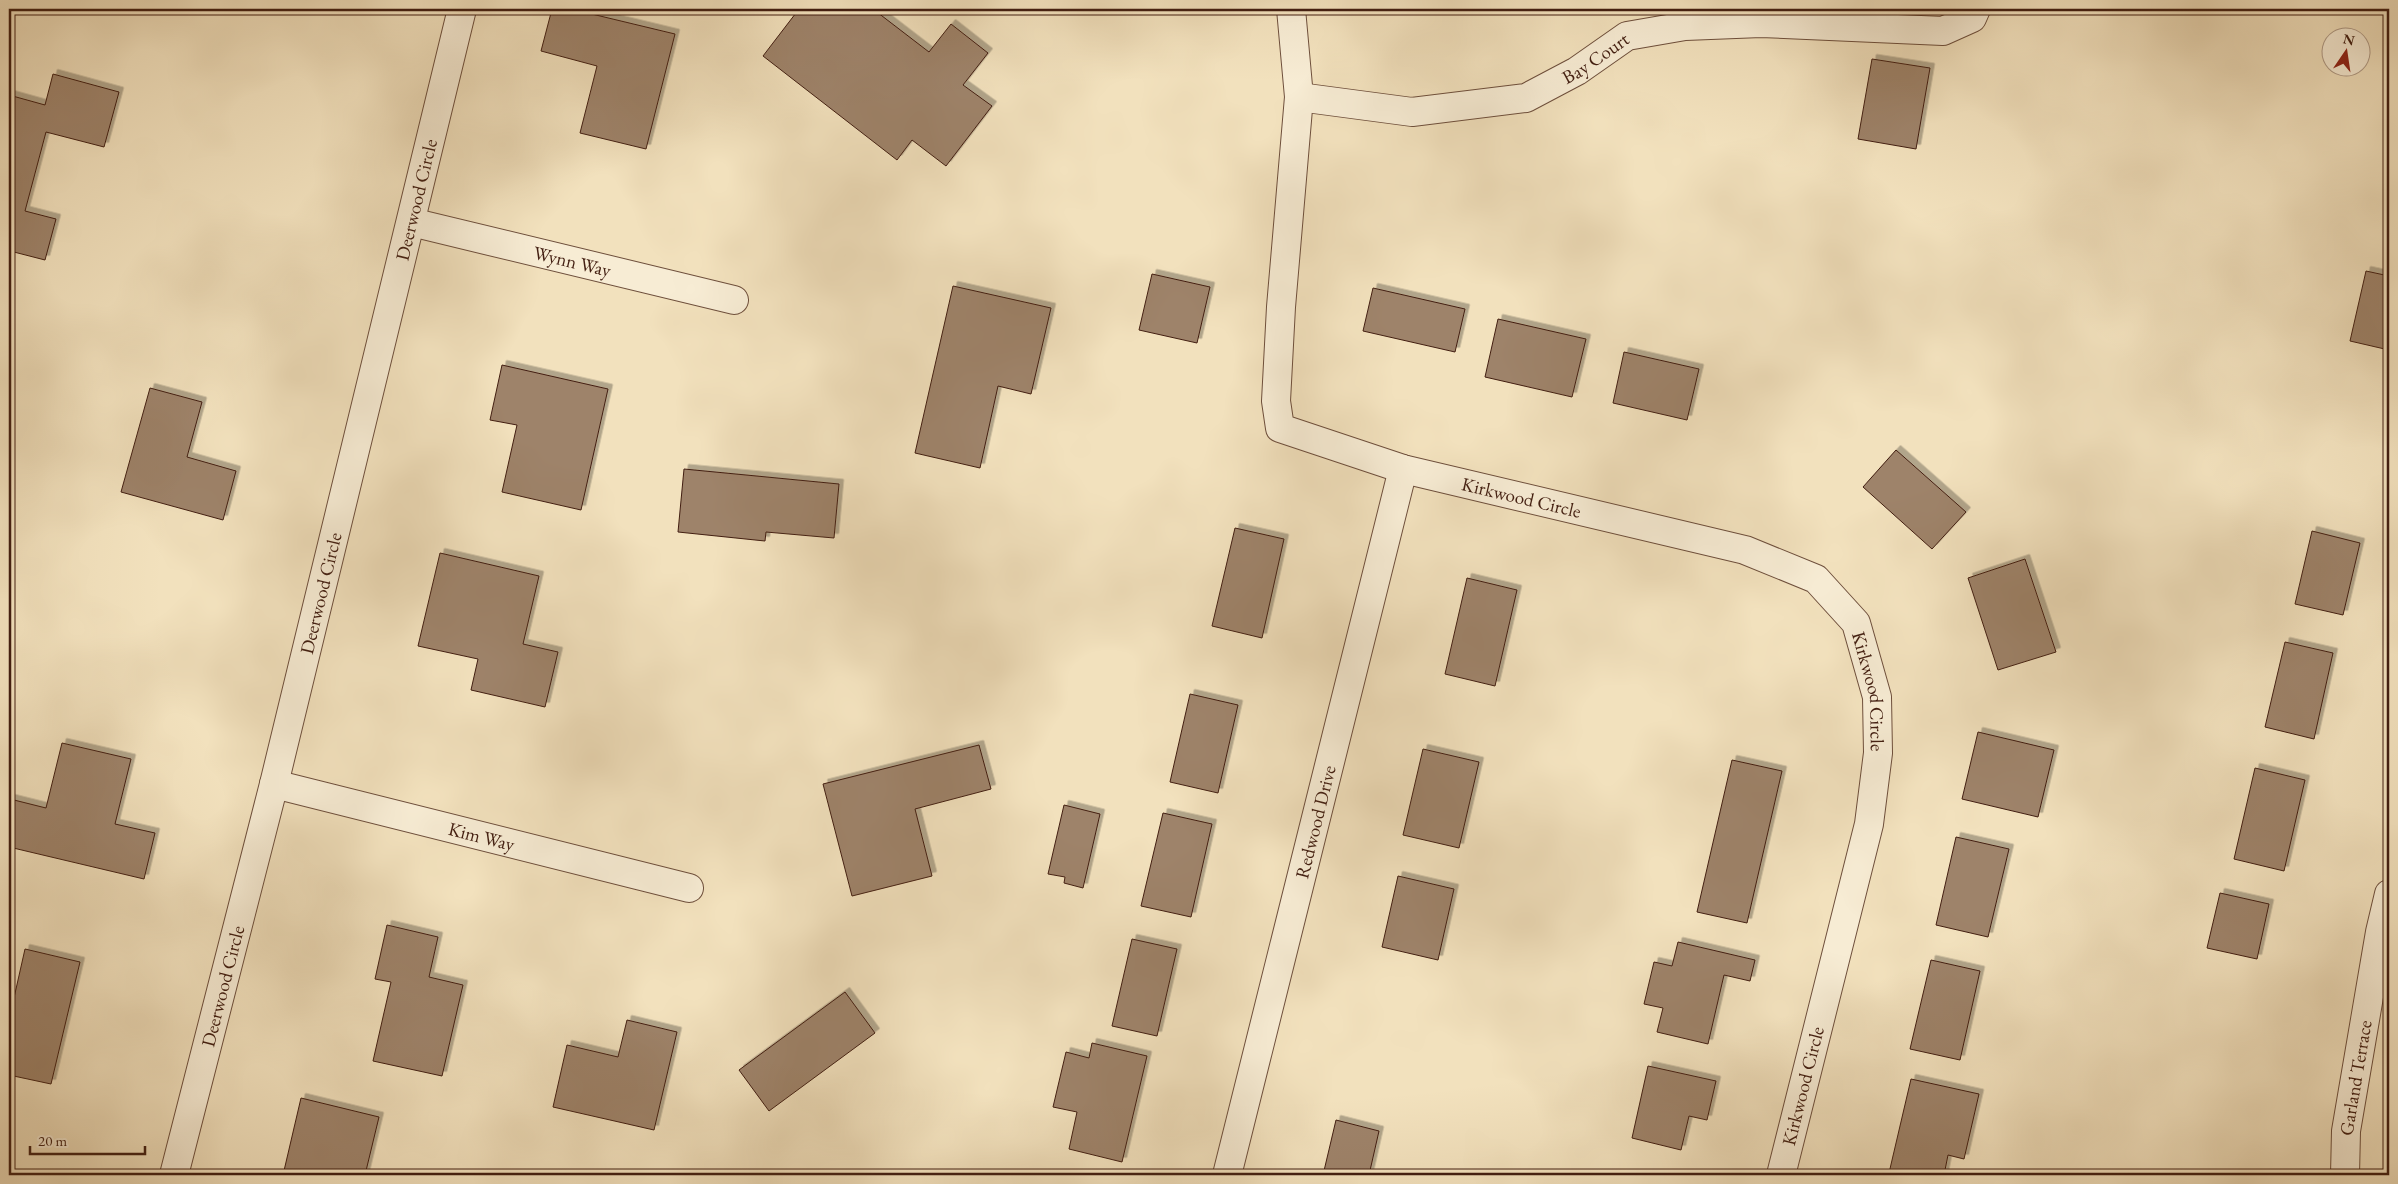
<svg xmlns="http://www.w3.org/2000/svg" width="2398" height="1184" viewBox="0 0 2398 1184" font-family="'EB Garamond',serif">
<defs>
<filter id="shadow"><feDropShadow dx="4.5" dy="-4.5" stdDeviation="0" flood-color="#0004"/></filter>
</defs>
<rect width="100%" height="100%" fill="#f2e1bd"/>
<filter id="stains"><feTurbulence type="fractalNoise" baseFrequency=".004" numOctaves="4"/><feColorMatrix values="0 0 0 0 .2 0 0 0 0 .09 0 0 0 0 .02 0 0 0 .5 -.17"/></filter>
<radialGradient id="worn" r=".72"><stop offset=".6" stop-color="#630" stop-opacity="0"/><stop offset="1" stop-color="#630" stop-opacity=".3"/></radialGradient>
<path fill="#9e836a" stroke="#421e11" filter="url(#shadow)" d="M552,9H571L675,34L646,149L580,133L597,66L541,51Z
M799,9H873L929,52L951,24L988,53L963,85L992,106L946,166L912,140L897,160L763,56Z
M1872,59L1930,68L1916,149L1858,139Z
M53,74L119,92L104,147L46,132L25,211L56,219L45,260L10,251L9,256V95L45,105Z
M2366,271L2389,276V350L2350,341Z
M1152,274L1210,287L1197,343L1139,330Z
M953,286L1051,308L1031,394L998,386L980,468L915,453Z
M1373,288L1465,309L1455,352L1363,331Z
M1498,319L1586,339L1572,397L1485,377Z
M1624,352L1699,369L1687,420L1613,403Z
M502,365L608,389L581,510L502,492L517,425L490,420Z
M150,388L202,402L187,457L236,471L223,520L121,492Z
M1896,450L1966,512L1932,549L1863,487Z
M684,469L839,484L834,538L766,532L765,541L678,532Z
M1235,528L1284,539L1262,638L1212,626Z
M2312,531L2360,543L2343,615L2295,604Z
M440,553L539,576L523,644L558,652L545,707L471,690L478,659L418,646Z
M2025,559L2056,652L1998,670L1968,578Z
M1467,578L1517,590L1495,686L1445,674Z
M2285,642L2333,653L2314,739L2265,727Z
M1190,694L1238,705L1218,793L1170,782Z
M1978,732L2054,750L2038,817L1962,799Z
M62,743L131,759L115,824L155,833L144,879L9,847L10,799L46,808Z
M979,745L991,789L915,809L932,876L852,896L823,784Z
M1423,749L1479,762L1459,848L1403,835Z
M1732,760L1782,771L1747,923L1697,912Z
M2255,768L2305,780L2284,871L2234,859Z
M1064,805L1100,814L1083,888L1064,883L1065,877L1048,874Z
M1163,813L1212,824L1191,917L1141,906Z
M1956,837L2009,849L1988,937L1936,925Z
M1398,876L1454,889L1438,960L1382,947Z
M2220,893L2269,904L2257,959L2207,948Z
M387,925L438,937L429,977L463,985L442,1076L373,1061L391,982L375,979Z
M1132,939L1177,949L1157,1036L1112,1026Z
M1678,942L1755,960L1750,981L1724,975L1708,1044L1657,1032L1663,1008L1644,1004L1654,962L1672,966Z
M25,949L80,962L51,1084L9,1075V1020Z
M1931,960L1980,971L1960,1060L1910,1049Z
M845,992L875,1033L769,1111L739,1070Z
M627,1020L677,1032L654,1130L553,1107L567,1045L618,1057Z
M1092,1043L1147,1056L1122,1162L1069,1149L1077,1112L1053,1107L1066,1052L1089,1058Z
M1648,1066L1716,1081L1707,1120L1689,1116L1681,1150L1632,1138Z
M1911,1079L1979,1094L1964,1159L1948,1155L1944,1175H1899L1889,1173Z
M301,1098L379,1117L365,1175H283Z
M1336,1120L1379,1131L1369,1175H1323Z"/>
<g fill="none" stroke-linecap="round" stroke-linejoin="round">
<g stroke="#6e4f3c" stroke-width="30">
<g id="street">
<path id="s1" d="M1291,9L1299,97L1281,307L1276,401L1280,428L1403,469L1745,550L1816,579L1856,623L1877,697L1878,753L1869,824L1781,1175"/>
<path id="s2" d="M1299,97L1412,112L1526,98L1577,71L1627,36L1685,26L1761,23L1943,31L1972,18L1976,9"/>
<path id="s3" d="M411,222L734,300"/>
<path id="s4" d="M274,784L689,888"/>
<path id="s5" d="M174,1175L274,784L462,9"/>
<path id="s6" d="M1227,1175L1403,469"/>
<path id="s7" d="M2345,1175L2346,1131L2380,932L2389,894"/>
</g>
</g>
<use href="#street" stroke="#f7ecd4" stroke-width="28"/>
</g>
<g text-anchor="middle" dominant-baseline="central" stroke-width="4" stroke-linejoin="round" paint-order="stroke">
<g font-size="19" fill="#421e11" stroke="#f7ecd4">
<text stroke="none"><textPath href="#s2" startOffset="309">Bay Court</textPath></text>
<text stroke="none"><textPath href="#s5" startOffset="1005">Deerwood Circle</textPath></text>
<text stroke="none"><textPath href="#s3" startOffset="166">Wynn Way</textPath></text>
<text stroke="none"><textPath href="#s1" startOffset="672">Kirkwood Circle</textPath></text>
<text stroke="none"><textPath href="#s5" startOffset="600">Deerwood Circle</textPath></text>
<text stroke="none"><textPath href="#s1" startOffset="1108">Kirkwood Circle</textPath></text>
<text stroke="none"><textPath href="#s6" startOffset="364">Redwood Drive</textPath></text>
<text stroke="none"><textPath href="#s4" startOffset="214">Kim Way</textPath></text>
<text stroke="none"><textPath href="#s5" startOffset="195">Deerwood Circle</textPath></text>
<text stroke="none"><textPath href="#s7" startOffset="98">Garland Terrace</textPath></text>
<text transform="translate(1803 1086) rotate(-76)">Kirkwood Circle</text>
</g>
</g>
<rect width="2398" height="1184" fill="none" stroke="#f2e1bd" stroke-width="30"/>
<rect x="10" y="10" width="2378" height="1164" fill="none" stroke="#421e11" stroke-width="2.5"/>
<rect x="15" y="15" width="2368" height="1154" fill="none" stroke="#421e11"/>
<g transform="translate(2346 52) rotate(13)"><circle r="24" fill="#f7ecd4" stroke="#af9a86"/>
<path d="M0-4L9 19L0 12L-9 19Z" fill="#8f2418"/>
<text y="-8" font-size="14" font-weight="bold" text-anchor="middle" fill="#421e11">N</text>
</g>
<path d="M30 1146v8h115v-8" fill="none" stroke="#421e11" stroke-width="2.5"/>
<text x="38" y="1146" font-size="15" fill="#421e11" stroke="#f7ecd4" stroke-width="4" paint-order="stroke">20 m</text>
<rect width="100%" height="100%" filter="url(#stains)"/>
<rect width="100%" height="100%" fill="url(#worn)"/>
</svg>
